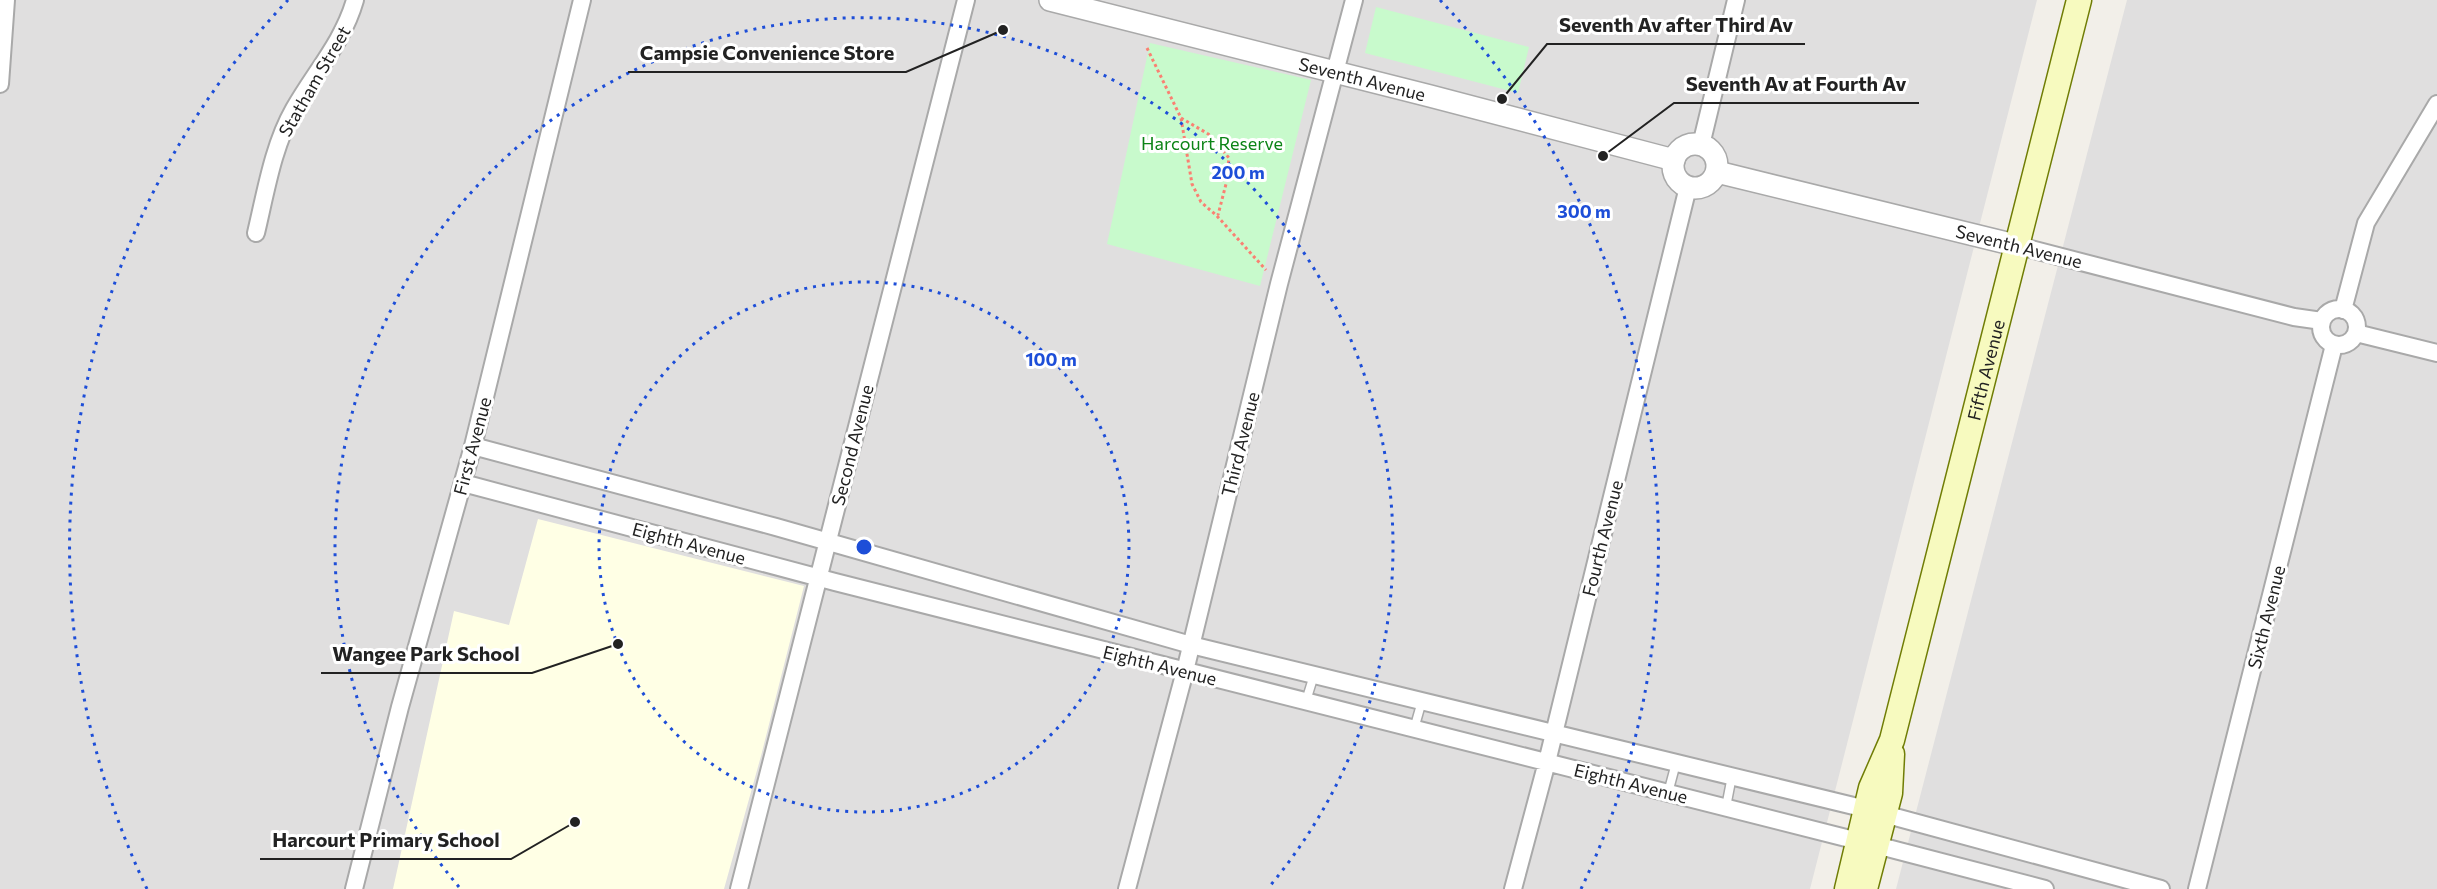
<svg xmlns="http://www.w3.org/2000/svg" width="2437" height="889" viewBox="0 0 2437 889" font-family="Commissioner,sans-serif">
<rect width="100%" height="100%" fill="#f2efe9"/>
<path fill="#e0dfdf" d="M0,0H2037L1810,889H0Z
M2127,0H2437V889H1896Z"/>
<path fill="#ffffe5" d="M538,519L804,586L761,756L724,889H393L454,611L509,625Z"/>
<path fill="#c8facc" d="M1376,7L1529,47L1518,93L1365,53Z
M1150,43L1311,80L1260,286L1107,244Z"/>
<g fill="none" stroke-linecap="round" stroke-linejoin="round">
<g stroke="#a9a9a9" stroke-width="11">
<path id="service" d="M1306,701L1314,675
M1414,729L1422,701
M1668,793L1676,763
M1726,807L1732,776"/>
</g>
<g stroke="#a9a9a9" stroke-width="20">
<path id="minor" d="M0,84L6,0
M1701,145L1736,0
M256,233C266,191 273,146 294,109C315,72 343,42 355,0
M2019,246L2294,317L2322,321
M2321 327a18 18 0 1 1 36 0a18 18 0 1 1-36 0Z
M2343,310L2366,223L2437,104
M2356,333L2437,353
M473,446L776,527L1191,645L1866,809
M463,483L835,582L1858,841
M1884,814L2161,889
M1876,845L2045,889
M354,889L400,707L473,446L582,0
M739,889L966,0
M1127,889L1185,671L1279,284L1354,0
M1513,889L1547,762L1688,187
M2197,889L2334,345"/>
</g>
<g stroke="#a9a9a9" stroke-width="24">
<g id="tertiary">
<path id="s1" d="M1050,0L1430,96L1674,160"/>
<circle cx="1695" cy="166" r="22"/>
<path d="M1717,172L2019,246"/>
</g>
</g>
<g stroke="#707d05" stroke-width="27">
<g id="secondary">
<path id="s2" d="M1847,889L1871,788L1892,740L2079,0"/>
<path d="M1865,889L1890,793L1892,754"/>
</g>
</g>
<path stroke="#fa8072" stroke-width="3" stroke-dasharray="3 3" stroke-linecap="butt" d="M1147,48L1181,118L1192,184L1201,202L1217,216L1266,270
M1181,118L1210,135L1229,158L1226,184L1218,215"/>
<use href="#service" stroke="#fff" stroke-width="8"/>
<use href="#minor" stroke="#fff" stroke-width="16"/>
<use href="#tertiary" stroke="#fff" stroke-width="21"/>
<use href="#secondary" stroke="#f7fabf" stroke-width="24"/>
</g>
<g fill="none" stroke="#1d4ed8" stroke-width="3" stroke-dasharray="3 6">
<circle cx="864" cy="547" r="265"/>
<path d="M459 887A529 529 0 1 1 1269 887"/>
<path d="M147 889A794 794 0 0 1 288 0M1440 0A794 794 0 0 1 1581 889"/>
</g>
<g text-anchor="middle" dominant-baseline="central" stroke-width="6" stroke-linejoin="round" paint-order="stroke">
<g font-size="18" fill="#222" stroke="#fff">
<text stroke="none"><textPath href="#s1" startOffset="322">Seventh Avenue</textPath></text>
<text transform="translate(314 81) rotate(-60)">Statham Street</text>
<text transform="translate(2019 246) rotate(14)">Seventh Avenue</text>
<text stroke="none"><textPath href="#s2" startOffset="538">Fifth Avenue</textPath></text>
<text transform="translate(1240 444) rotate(-76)">Third Avenue</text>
<text transform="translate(852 445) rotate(-76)">Second Avenue</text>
<text transform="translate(472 446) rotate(-75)">First Avenue</text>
<text transform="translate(1602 538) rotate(-76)">Fourth Avenue</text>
<text transform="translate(689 543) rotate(15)">Eighth Avenue</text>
<text transform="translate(2266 617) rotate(-76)">Sixth Avenue</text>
<text transform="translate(1160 665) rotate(14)">Eighth Avenue</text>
<text transform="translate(1631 783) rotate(14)">Eighth Avenue</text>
</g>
<g font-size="18" fill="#0c8416" stroke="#fff">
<text x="1212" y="143">Harcourt Reserve</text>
</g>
</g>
<circle cx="864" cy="547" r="9" fill="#1d4ed8" stroke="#fff" stroke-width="3"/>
<g font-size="18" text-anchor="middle" font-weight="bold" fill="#1d4ed8" stroke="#fff" stroke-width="6" stroke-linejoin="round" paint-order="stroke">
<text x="1238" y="179">200 m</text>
<text x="1584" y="218">300 m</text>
<text x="1051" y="366">100 m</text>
</g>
<path fill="none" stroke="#222" stroke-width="2" d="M1502 99L1547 44H1805M1003 30L906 72H628M1603 156L1674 103H1919M618 644L532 673H321M575 822L511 859H260"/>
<g fill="#222" stroke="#fff" stroke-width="2">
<circle cx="1502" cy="99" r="6"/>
<circle cx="1003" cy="30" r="6"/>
<circle cx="1603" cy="156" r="6"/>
<circle cx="618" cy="644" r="6"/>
<circle cx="575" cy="822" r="6"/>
</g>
<g font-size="20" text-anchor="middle" font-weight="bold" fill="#222" stroke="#fff" stroke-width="6" stroke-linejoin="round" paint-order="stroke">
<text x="1676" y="32">Seventh Av after Third Av</text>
<text x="767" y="60">Campsie Convenience Store</text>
<text x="1796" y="91">Seventh Av at Fourth Av</text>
<text x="426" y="661">Wangee Park School</text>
<text x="386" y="847">Harcourt Primary School</text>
</g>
</svg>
